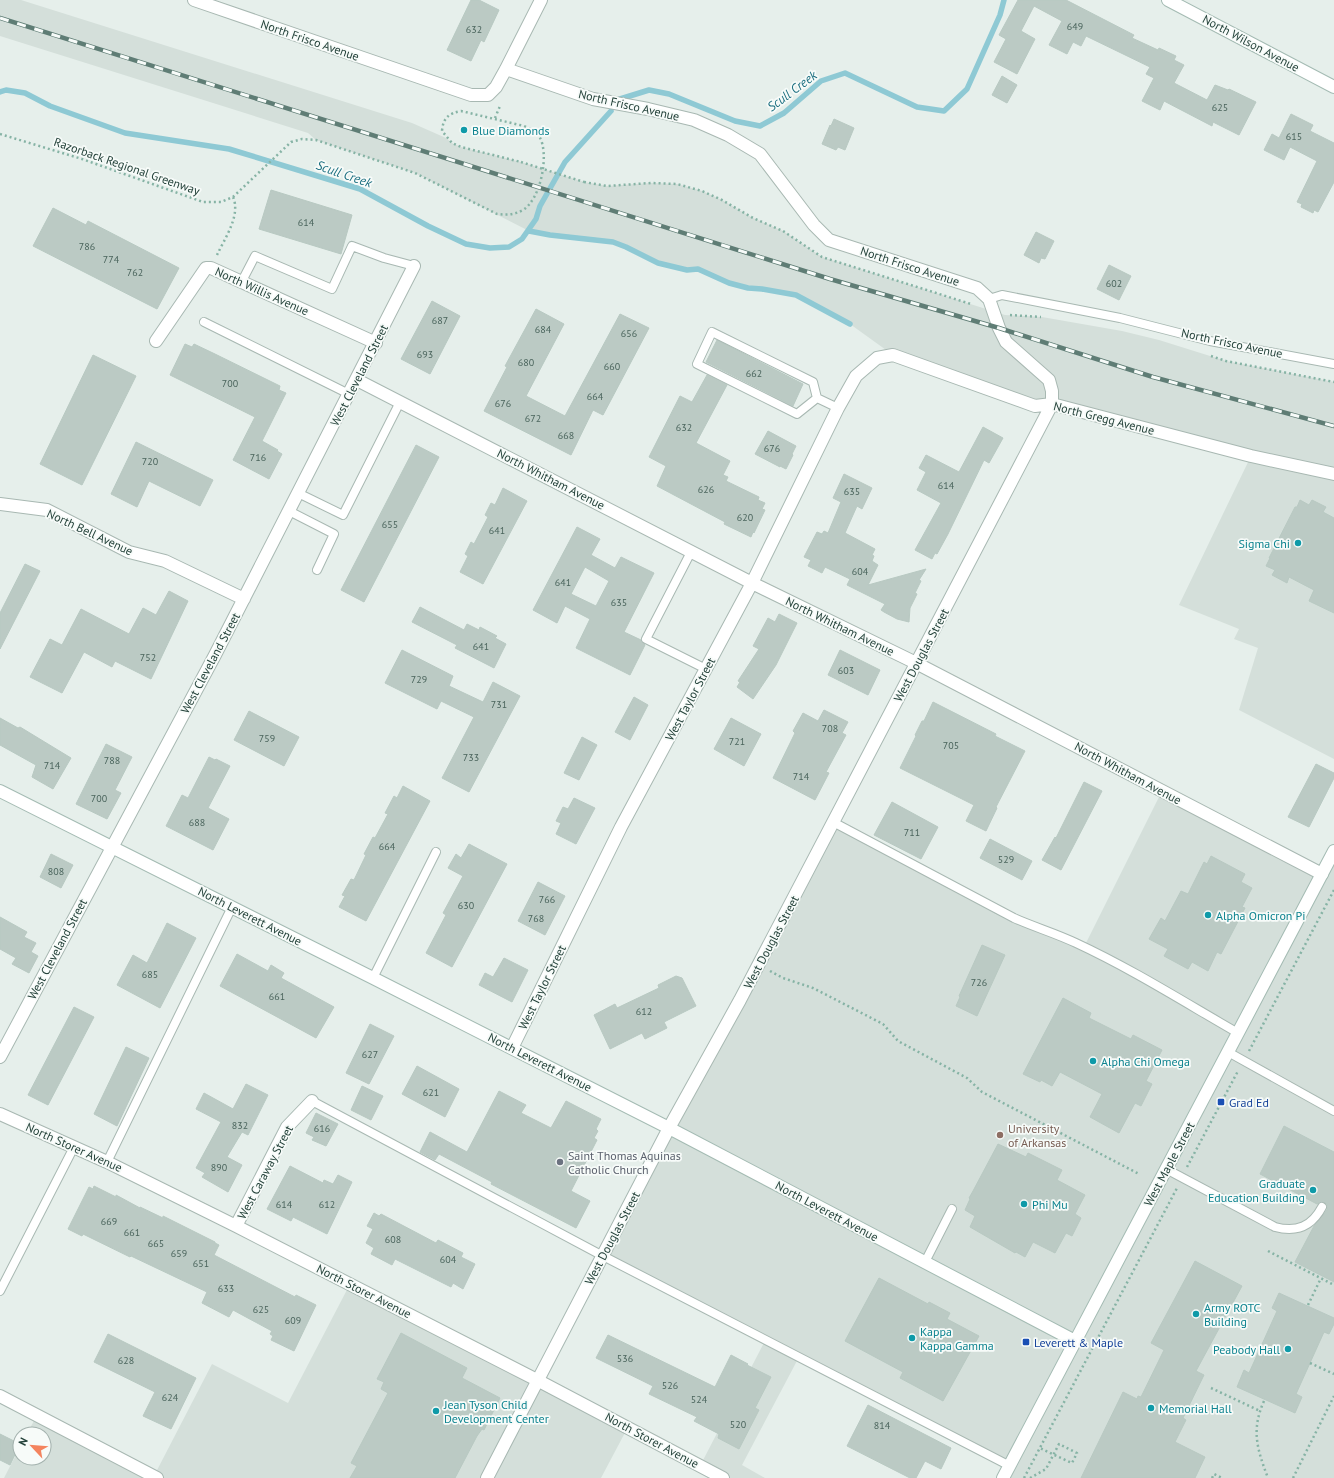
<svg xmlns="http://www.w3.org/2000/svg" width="1334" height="1478" viewBox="0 0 1334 1478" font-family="'PT Sans',sans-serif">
<rect width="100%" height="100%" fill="#e6efeb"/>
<path fill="#d4dfda" d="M0,0H21L412,123L446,138L452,143L461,147L521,162L584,182L607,186L651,183L677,184L702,191L722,200L753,218L783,231L822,257L1005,315L1042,317L1122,331L1159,340L1226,361L1334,382V759L1239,710L1258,648L1234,639L1239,629L1179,605L1251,456L1035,406L893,355L850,324L796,295L762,289L748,288L729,283L698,269L687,270L658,263L626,247L613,242L550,235L529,231L415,173L316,140L308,133L0,36Z
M1162,791L1322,874L1334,851V1478H1003L1010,1466L799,1357L742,1465L765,1478H723L700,1466L766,1339L603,1256L833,822L1014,918L1084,947Z
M350,1284L628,1427L601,1478H4L20,1447V1458H44V1434H27L37,1415L154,1476L212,1364L288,1403Z"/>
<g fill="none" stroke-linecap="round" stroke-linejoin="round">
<path stroke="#8ec9d4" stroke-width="5.5" d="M0,92L6,90L25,93L50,106L125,133L229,149L360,189L428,226L466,244L490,248L509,247L522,239L536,219L540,206L565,162L611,111
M620,99L649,90L669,94L735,121L760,126L784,113L821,81L845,73L917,107L944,111L967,89L1000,15L1004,0
M529,231L550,235L613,242L626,247L658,263L687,270L698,269L729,283L748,288L762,289L796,295L850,324"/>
</g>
<path fill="#bbcac4" stroke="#b8c9c2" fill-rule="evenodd" d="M471,0H479L499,10L484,42L481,40L471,61L447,50Z
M1018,0H1066L1134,35L1132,38L1158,50L1159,48L1176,56L1174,60L1184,65L1174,83L1207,100L1215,85L1228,90L1229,89L1256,102L1239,135L1213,122L1212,126L1164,101L1160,110L1142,101L1154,78L1146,74L1150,67L1086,36L1081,46L1073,42L1067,54L1049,45L1062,21L1034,6L1021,31L1035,39L1017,74L994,62L1006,39L999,35Z
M1002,76L1017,85L1007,103L992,95Z
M1291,114L1313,125L1310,131L1334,143V182L1318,212L1314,210L1313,213L1301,207L1302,204L1297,202L1317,161L1290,147L1284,160L1264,150L1272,134L1279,138Z
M834,119L854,128L845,150L838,147L836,150L822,144L830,125L831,126Z
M271,190L352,215L341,254L259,229Z
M53,208L86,225L88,221L179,268L157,309L33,246Z
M1036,232L1054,241L1045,259L1041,258L1039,263L1024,255Z
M1109,265L1131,276L1119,300L1097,289Z
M432,301L460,316L430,374L401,359Z
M536,309L564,324L526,396L565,416L620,314L649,328L603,415L593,410L571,455L484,411L507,367L505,366Z
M717,340L803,384L793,406L706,362Z
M185,344L192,347L194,344L215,354L280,386L279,390L286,393L262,441L278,450L277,451L282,454L269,479L233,460L255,417L170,375Z
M93,355L136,376L82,485L40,464Z
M707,375L727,385L696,443L730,461L723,475L728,477L726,481L759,497L758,500L765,503L762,509L765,510L754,533L753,532L751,537L724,524L725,522L657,486L666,466L649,457L680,396L692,402Z
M983,427L1003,438L989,463L984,460L948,534L937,554L935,553L932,559L915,550L941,503L917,490L926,472L919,468L926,455L959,472Z
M768,431L796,446L792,454L793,455L786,469L780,466V467L755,454Z
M136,442L213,480L200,506L149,481L137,507L111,494Z
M416,445L439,457L364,602L341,590Z
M844,474L872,488L862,509L857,506L845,533L875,549L872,555L874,556L872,561L878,565L868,585L926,569L919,580L921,581L915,593L917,594L910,608L909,622L897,619L884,612L881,610L885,604L847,585L850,579L825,567L822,573L808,566L811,560L804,557L817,532L822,534L824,531L828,533L841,502L833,498Z
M503,488L527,501L483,584L460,572L468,556L465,554L471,542L474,544L488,517L485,515L491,503L495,505Z
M1300,500L1309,505L1312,500L1326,507L1323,512L1334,518V613L1309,601L1314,590L1289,577L1287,583L1272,575L1275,570L1266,566L1270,558H1269L1295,507H1297Z
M577,527L600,539L591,555L615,568L621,557L654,573L624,632L641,640L645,645L630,675L576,648L590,619L565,606L557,623L533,610ZM585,567L609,581L596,606L571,594Z
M25,564L40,571L0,649V613Z
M169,591L188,601L151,679L115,661L112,667L84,652L62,693L30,677L50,639L62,645L81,609L129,634L143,608L156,615Z
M420,607L464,630L467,624L479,630L480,627L497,636L495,638L506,644L494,668L455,648L457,645L412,622Z
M779,614L797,623L776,665L753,699L737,687L740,682L738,681L759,649L753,646L768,618L775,622Z
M402,650L453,676L449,686L483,702L493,682L520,696L469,792L442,778L474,717L441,701L437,709L385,683Z
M840,650L880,670L868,695L828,675Z
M634,697L648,705L630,740L615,732Z
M933,702L996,734L995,736L1025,751L996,807L997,808L986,831L966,821L974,805L900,768L916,736L915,735L922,721H924Z
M824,710L848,722L842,733L846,735L826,772L829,773L815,800L773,778L795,733L793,731L803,713L818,721Z
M249,711L299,737L284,766L234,740Z
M0,718L18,728L20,727L71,758L53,789L32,777L36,765L0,745Z
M731,718L761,734L744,766L714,749Z
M582,737L597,745L579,780L564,773Z
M106,744L132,757L115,790L121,793L107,819L76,804Z
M209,757L215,760L216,759L230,766L208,808L229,819L213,850L166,826L182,795L188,798Z
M1316,764L1334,773V778L1309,827L1288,817Z
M1084,782L1102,791L1061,870L1042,860L1055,837L1056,838Z
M403,786L430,801L366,921L339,907L345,896L342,895L351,879L354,880L366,855L364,854L373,837L375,838L388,814L385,813L394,796L397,798Z
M574,798L595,808L576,844L556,834L561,823L556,821L563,807L568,809Z
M892,802L938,827L921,859L874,835Z
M990,839L1032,861L1022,880L980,858Z
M469,844L507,864L452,967L426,953L446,915L443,913L463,876L448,868L456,854L461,858Z
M51,854L73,865L61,888L40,877Z
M1211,856L1245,874L1241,882L1252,888L1242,907L1245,908L1221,954L1217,952L1208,971L1192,962L1188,969L1164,956L1168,949L1149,939L1161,918L1165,921L1181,891L1188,894L1204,862L1207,864Z
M538,882L565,896L545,935L518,921Z
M0,917L27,932L24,937L36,943L31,952L38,956L29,973L12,964L16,958L0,949Z
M167,923L196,938L160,1008L117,985L133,955L147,963Z
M982,945L1005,955L977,1016L956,1006L960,997L959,996Z
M237,954L268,971L271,965L284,973L281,978L334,1007L316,1038L220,986Z
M504,958L528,970L512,1002L479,985L485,973L493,977Z
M676,976L682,978L696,1006L664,1022L667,1028L645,1039L642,1033L610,1049L594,1015L615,1004L617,1008L659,988L658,985Z
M1063,998L1091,1013L1089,1018L1131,1039L1133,1035L1162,1050L1146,1081L1152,1084L1141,1106L1135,1103L1119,1133L1090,1117L1102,1094L1060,1072L1052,1086L1041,1080L1040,1082L1023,1074Z
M74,1007L94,1017L48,1105L28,1095Z
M370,1024L394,1036L369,1084L346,1073Z
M126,1047L149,1058L117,1126L94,1114Z
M417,1066L459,1089L445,1117L402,1094Z
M246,1084L268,1095L248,1135L242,1132L227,1157L242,1165L228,1192L202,1177L205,1173L196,1168L221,1122L196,1109L204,1093L233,1109Z
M362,1086L383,1096L371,1120L351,1110Z
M499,1091L526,1105L521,1113L551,1128L566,1101L601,1119L596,1129L598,1131L594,1138L597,1140L571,1191L590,1201L576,1228L491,1184L492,1182L439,1154L435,1160L420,1152L430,1132L467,1152Z
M316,1113L338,1124L326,1146L312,1140L314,1137L306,1133Z
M1284,1126L1334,1152V1282L1295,1262L1314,1226L1327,1210V1204L1322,1202L1317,1204L1260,1174Z
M998,1144L1026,1157L1028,1153L1062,1170L1057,1180L1085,1195L1075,1214L1081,1218L1072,1236L1066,1233L1055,1253L1033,1242L1025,1257L1016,1252L1015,1253L970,1227L975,1216L965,1210L970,1199L969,1198L973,1191Z
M290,1166L323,1183L324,1180L333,1184L338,1175L352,1182L327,1234L293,1217L291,1221L267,1209Z
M94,1186L116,1197V1195L140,1208V1207L163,1218V1216L215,1242V1243L219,1245L214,1255L295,1297L296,1295L316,1305L294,1351L271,1340L273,1336L270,1334L272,1331L233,1310L229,1317L202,1303L207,1292L131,1256L130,1257L83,1234L82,1236L68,1229L89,1187L93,1189Z
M374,1213L379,1216L381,1214L436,1243L438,1240L463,1253L461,1257L475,1264L463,1289L453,1283L451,1287L395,1259L392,1265L371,1254L374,1248L366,1243L373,1229L367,1226Z
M1195,1261L1242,1286L1196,1371L1204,1375L1183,1418L1186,1420L1175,1442L1205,1457L1195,1478H1081L1123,1392L1137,1399L1138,1396L1141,1397L1164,1350L1151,1343Z
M879,1278L928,1304L929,1302L950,1313L947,1319L979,1336L943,1401L900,1378L903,1372L845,1341Z
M1279,1293L1334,1318V1324L1329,1334L1324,1332L1296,1394L1302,1397L1295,1413L1237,1387L1244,1370L1249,1373L1277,1311L1272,1308Z
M401,1333L467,1368L462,1378L500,1398L484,1430L482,1429L477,1436L455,1478H350L357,1466L351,1463L388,1393L381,1389L384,1382L377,1379Z
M108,1334L196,1378L171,1429L143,1416L155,1392L94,1362Z
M608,1335L715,1387L731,1355L748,1364L747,1365L771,1377L755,1408L759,1410L739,1449L718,1438L719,1434L694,1421L697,1417L649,1394L653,1386L596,1358Z
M868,1405L951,1448L941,1469L925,1461L916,1478H910L847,1446Z
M0,1434L20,1444L10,1465L0,1460Z"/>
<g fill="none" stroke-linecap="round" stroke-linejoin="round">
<g stroke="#a8b8b2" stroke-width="10">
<path id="lane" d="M242,281L255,256L332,289L352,246L384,258L414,266
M989,299L1002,295L1069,308L1120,318L1210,341L1334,364
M204,322L349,394
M712,332L813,382L817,398L797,414L697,364Z
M817,398L838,408
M298,493L343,515L400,402
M289,511L334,534L317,570
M691,552L646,639L706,669
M833,822L1014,918C1034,927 1055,933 1076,943C1132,969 1184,1002 1238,1033
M373,978L436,852
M1228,1052L1334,1111
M312,1101L603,1256L1010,1466
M107,1162L232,907
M1166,1169L1275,1227C1297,1233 1312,1226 1322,1207
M925,1262L952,1209
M0,1291L74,1147"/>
</g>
<g stroke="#a8b8b2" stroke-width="14">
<path id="street" d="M194,0L471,95H488L496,87L506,69L541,0
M156,341L206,268H211L376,343
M357,380L752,583L916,663L1322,874
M0,504L47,510L129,552L165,561L244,599
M512,1048L621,827L752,583L838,408L856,376L877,358L893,355L1035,406L1052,404L1251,456L1334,474
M0,1057L215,655L414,266
M0,1114L107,1162L236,1226L537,1380L723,1478
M236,1226L287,1127L312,1101
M0,1396L157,1478
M487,1478L669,1128L740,1000L1052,404V391L1049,380L1006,342L999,328L989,299L977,288L829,240L814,225L760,154L728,135L694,120L648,109L593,99L506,69"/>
</g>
<g stroke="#a4bbb3" stroke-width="14">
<path id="secondary" d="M1168,0L1334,87
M0,791L373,978L669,1128L1075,1341
M1003,1478L1334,851"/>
</g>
<path stroke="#86b3a5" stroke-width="2.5" stroke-dasharray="2 3" stroke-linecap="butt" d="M495,118L500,106
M0,134L82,159L203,202H221L233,197L291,142L302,139L316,140L415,173L497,214C507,215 514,215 523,210C541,199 550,153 539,136C535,131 530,129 524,126L461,111C449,113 443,118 442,131L452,143L461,147L521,162
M584,182L607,186L651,183L677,184L702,191L722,200L753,218L783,231L822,257L971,304
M217,255C225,238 241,215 233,197
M1010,315L1041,317
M1211,356L1226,361L1334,382
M770,971L783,978L813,988L883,1024L898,1041L967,1078L982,1092L1139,1174
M1249,1051L1334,890
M1187,1167L1238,1071
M1268,1251L1334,1285
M1308,1305L1321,1278
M1310,1363L1334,1374
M1211,1388L1260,1411
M1264,1401C1251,1430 1257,1449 1268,1478
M1024,1478L1177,1188
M1030,1478L1046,1469L1059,1444L1077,1453L1072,1463C1061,1458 1050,1453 1040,1448
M1212,1478L1214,1474L1222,1478
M1293,1478L1334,1396"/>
<use href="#lane" stroke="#fff" stroke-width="8"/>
<use href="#street" stroke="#fff" stroke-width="12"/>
<use href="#secondary" stroke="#fff" stroke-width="12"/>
<g stroke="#5f7d75" stroke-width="4.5">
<path id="rail" d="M0,18L830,279L999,328L1153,377L1334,426"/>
</g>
<use href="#rail" stroke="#f7fbf9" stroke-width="3" stroke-dasharray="9" stroke-linecap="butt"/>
<path stroke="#86b3a5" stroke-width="2.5" stroke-dasharray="2 3" stroke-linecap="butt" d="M521,162L584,182"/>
</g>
<g fill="#0f9aa8" stroke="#f7fbf9" stroke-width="1.5">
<circle cx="464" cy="130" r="4"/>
<circle cx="1298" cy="543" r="4"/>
<circle cx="1208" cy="915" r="4"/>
<circle cx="1093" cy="1061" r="4"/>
<circle cx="1313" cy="1190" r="4"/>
<circle cx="1024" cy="1204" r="4"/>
<circle cx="1196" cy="1314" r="4"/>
<circle cx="912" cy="1338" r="4"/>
<circle cx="1288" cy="1349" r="4"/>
<circle cx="1151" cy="1408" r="4"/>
<circle cx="436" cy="1411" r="4"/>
</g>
<g fill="#1a4fb4" stroke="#f7fbf9" stroke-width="1.5">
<rect x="1217" y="1098" width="8" height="8" rx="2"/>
<rect x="1022" y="1338" width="8" height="8" rx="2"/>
</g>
<circle fill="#8d6e63" stroke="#f7fbf9" stroke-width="1.5" cx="1000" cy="1135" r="4"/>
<circle fill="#6b7280" stroke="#f7fbf9" stroke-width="1.5" cx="560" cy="1162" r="4"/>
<g text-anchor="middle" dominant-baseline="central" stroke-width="3.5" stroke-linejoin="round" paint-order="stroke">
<g font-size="10" fill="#4a645c">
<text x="1075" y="26">649</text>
<text x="474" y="29">632</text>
<text x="1220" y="107">625</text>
<text x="1294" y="136">615</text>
<text x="306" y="222">614</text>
<text x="87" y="246">786</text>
<text x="111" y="259">774</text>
<text x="135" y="272">762</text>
<text x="1114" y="283">602</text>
<text x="440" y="320">687</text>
<text x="543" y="329">684</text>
<text x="629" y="333">656</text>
<text x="425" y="354">693</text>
<text x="526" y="362">680</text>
<text x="612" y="366">660</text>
<text x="754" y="373">662</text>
<text x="230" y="383">700</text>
<text x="595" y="396">664</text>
<text x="503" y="403">676</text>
<text x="533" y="418">672</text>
<text x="684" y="427">632</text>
<text x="566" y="435">668</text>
<text x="772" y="448">676</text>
<text x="258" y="457">716</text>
<text x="150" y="461">720</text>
<text x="946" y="485">614</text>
<text x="706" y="489">626</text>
<text x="852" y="491">635</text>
<text x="745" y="517">620</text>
<text x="390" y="524">655</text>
<text x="497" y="530">641</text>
<text x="860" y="571">604</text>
<text x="563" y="582">641</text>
<text x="619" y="602">635</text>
<text x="481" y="646">641</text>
<text x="148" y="657">752</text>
<text x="846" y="670">603</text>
<text x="419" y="679">729</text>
<text x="499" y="704">731</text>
<text x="830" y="728">708</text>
<text x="267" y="738">759</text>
<text x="737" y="741">721</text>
<text x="951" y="745">705</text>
<text x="471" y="757">733</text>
<text x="112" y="760">788</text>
<text x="52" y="765">714</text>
<text x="801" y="776">714</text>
<text x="99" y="798">700</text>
<text x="197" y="822">688</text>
<text x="912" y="832">711</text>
<text x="387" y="846">664</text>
<text x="1006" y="859">529</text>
<text x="56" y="871">808</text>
<text x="547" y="899">766</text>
<text x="466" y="905">630</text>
<text x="536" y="918">768</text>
<text x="150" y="974">685</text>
<text x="979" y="982">726</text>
<text x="277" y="996">661</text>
<text x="644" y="1011">612</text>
<text x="370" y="1054">627</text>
<text x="431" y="1092">621</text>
<text x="240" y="1125">832</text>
<text x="322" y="1128">616</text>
<text x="219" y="1167">890</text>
<text x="284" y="1204">614</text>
<text x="327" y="1204">612</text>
<text x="109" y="1221">669</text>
<text x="132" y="1232">661</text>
<text x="393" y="1239">608</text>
<text x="156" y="1243">665</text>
<text x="179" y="1253">659</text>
<text x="448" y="1259">604</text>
<text x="201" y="1263">651</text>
<text x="226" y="1288">633</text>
<text x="261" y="1309">625</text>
<text x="293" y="1320">609</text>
<text x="625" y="1358">536</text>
<text x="126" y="1360">628</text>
<text x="670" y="1385">526</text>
<text x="170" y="1397">624</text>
<text x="699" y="1399">524</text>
<text x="738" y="1424">520</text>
<text x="882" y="1425">814</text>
</g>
<g font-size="12" fill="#24423a" stroke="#f7fbf9">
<text transform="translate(310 40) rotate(19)">North Frisco Avenue</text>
<text transform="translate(1251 43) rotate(28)">North Wilson Avenue</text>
<text transform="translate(629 105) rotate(13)">North Frisco Avenue</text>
<text transform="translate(127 166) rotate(19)">Razorback Regional Greenway</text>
<text transform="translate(910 266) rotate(18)">North Frisco Avenue</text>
<text transform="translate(262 291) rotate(24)">North Willis Avenue</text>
<text transform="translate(1232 343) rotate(12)">North Frisco Avenue</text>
<text transform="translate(359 375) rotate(-63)">West Cleveland Street</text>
<text transform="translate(1104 418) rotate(14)">North Gregg Avenue</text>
<text transform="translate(551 479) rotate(27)">North Whitham Avenue</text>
<text transform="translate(90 532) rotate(25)">North Bell Avenue</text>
<text transform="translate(840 626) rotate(26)">North Whitham Avenue</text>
<text transform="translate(921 655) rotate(-62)">West Douglas Street</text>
<text transform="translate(210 663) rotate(-62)">West Cleveland Street</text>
<text transform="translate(690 699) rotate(-62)">West Taylor Street</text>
<text transform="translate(1128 773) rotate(28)">North Whitham Avenue</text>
<text transform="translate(250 916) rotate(27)">North Leverett Avenue</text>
<text transform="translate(771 942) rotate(-62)">West Douglas Street</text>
<text transform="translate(57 949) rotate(-62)">West Cleveland Street</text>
<text transform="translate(542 987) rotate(-64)">West Taylor Street</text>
<text transform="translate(540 1062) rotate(27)">North Leverett Avenue</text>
<text transform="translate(74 1147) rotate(24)">North Storer Avenue</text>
<text transform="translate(1169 1164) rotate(-62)">West Maple Street</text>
<text transform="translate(265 1172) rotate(-62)">West Caraway Street</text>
<text transform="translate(827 1211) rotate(28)">North Leverett Avenue</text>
<text transform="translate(612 1238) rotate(-62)">West Douglas Street</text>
<text transform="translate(364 1291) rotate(27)">North Storer Avenue</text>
<text transform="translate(652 1440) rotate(28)">North Storer Avenue</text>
</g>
<g font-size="12" fill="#0d838f" stroke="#f7fbf9" text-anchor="start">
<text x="472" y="130">Blue Diamonds</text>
<text x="1290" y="543" text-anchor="end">Sigma Chi</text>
<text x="1216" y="915">Alpha Omicron Pi</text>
<text x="1101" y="1061">Alpha Chi Omega</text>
<text x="1305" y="1183" text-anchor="end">Graduate<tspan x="1305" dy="14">Education Building</tspan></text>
<text x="1032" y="1204">Phi Mu</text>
<text x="1204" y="1307">Army ROTC<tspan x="1204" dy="14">Building</tspan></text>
<text x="920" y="1331">Kappa<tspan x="920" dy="14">Kappa Gamma</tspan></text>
<text x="1280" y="1349" text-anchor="end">Peabody Hall</text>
<text x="444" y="1404">Jean Tyson Child<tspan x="444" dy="14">Development Center</tspan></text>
<text x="1159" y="1408">Memorial Hall</text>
</g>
<g font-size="12" fill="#164399" stroke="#f7fbf9" text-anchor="start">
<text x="1229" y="1102">Grad Ed</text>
<text x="1034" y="1342">Leverett &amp; Maple</text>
</g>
<g font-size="12" fill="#785e54" stroke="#f7fbf9" text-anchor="start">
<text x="1008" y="1128">University<tspan x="1008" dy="14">of Arkansas</tspan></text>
</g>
<g font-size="12" fill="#5b616d" stroke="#f7fbf9" text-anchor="start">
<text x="568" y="1155">Saint Thomas Aquinas<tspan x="568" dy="14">Catholic Church</tspan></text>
</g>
<g font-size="13" font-style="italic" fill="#1c6f80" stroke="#f7fbf9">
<text transform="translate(792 91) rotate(-37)">Scull Creek</text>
<text transform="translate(344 174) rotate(19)">Scull Creek</text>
</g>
</g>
<g transform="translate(32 1446) rotate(296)"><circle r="19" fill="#f7fbf9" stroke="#a3b1ad"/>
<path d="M0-3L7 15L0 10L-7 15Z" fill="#f4845f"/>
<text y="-6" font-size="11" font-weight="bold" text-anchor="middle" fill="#24423a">N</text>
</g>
</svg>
